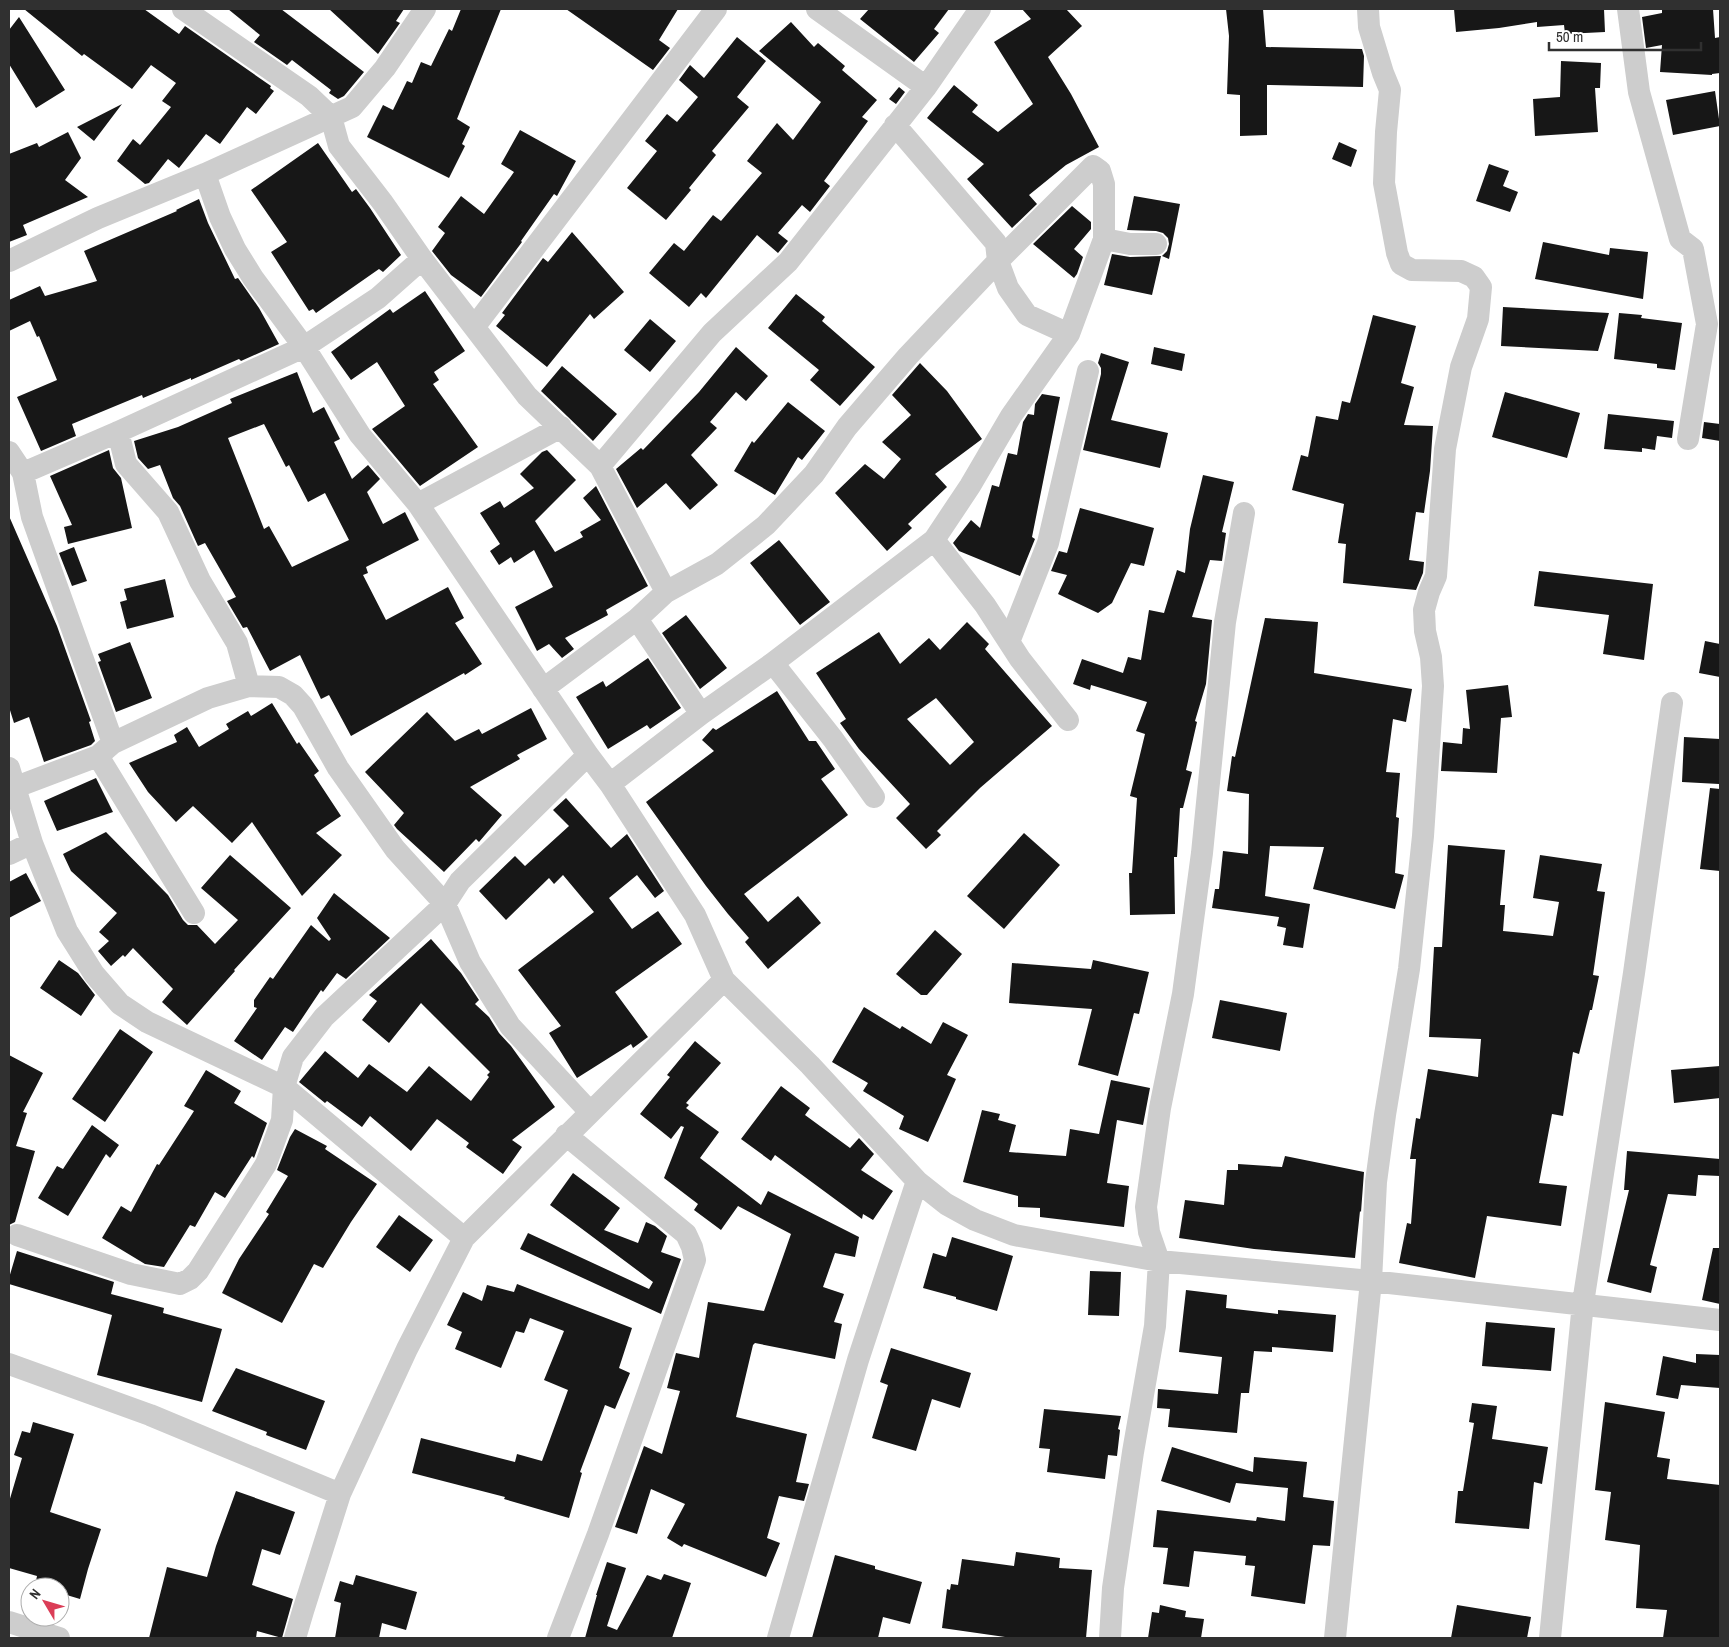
<svg xmlns="http://www.w3.org/2000/svg" width="1729" height="1647" viewBox="0 0 1729 1647" font-family="'Archivo Narrow',sans-serif">
<rect width="100%" height="100%" fill="#fff"/>
<path fill="#171717" fill-rule="evenodd" d="M24,9H144L179,34L185,26L271,86L270,88L274,91L256,114L247,107L220,144L206,134L179,168L168,159L149,183L145,184L117,161L133,139L140,145L171,107L162,101L176,83L151,65L132,89L84,54L82,56Z
M228,9H281L364,72L344,96L338,99L329,93L331,90L292,60L287,65L254,42L260,35Z
M329,9H404L396,21L400,23L378,54Z
M461,9H501L457,119L470,127L462,144L465,146L449,178L367,137L383,105L393,110L407,81L412,83L421,62L431,66L449,29L452,31Z
M566,9H678L659,40L670,48L653,70Z
M869,9H949L934,29L939,33L914,62L860,19Z
M1022,9H1066L1082,26L1048,57L1071,94L1099,147L1066,165L1029,195L1037,204L1012,228L967,179L984,164L927,118L954,85L978,105L972,112L998,132L1033,104L994,42L1031,19Z
M1226,9H1263L1266,47L1362,49L1364,56L1363,87L1267,85V135L1240,136V95L1227,94L1229,36Z
M1454,9H1604L1605,32L1565,34L1564,25L1537,27V22L1499,28L1456,32Z
M1662,9H1713L1715,38L1720,37V73L1712,74V75L1660,72L1662,45L1646,48L1642,17L1662,13Z
M19,17L65,90L36,108L9,64V30Z
M791,22L814,47L818,43L845,66L842,70L877,100L862,117L868,121L824,181L830,186L810,212L802,205L778,233L788,241L778,253L757,235L706,298L701,293L689,307L649,273L674,243L684,251L713,215L721,221L762,173L747,161L777,123L793,140L821,102L759,51Z
M737,37L766,61L737,97L749,107L712,151L716,155L689,188L691,190L666,220L627,188L657,151L645,141L667,114L677,122L698,97L679,80L690,65L704,78Z
M1561,61L1601,63L1600,88H1595L1598,132L1535,136L1533,99L1560,97Z
M899,87L905,92L896,104L889,99Z
M1715,91L1720,126L1673,135L1666,100Z
M122,104L94,141L77,127Z
M520,130L576,161L557,196L554,194L521,241L522,242L481,297L451,275L432,251L445,233L438,227L461,196L484,214L514,172L501,164Z
M68,132L81,158L65,180L88,197L23,225L27,235L9,242V154L37,143L39,147Z
M1339,142L1357,150L1351,167L1332,159Z
M318,143L352,192L356,189L370,208L401,255L383,272L379,269L316,313L313,309L309,311L271,252L287,242L251,190Z
M1489,164L1509,171L1503,186L1518,192L1510,212L1476,201Z
M1134,196L1180,204L1169,259L1162,256L1167,251L1169,244L1168,238L1163,233L1156,231L1127,230Z
M199,199L208,223L235,279L238,278L259,308L279,344L241,361L239,359L191,380V378L143,398L142,395L72,424L76,436L41,451L17,397L57,380L39,336L37,337L30,321L9,331V300L40,286L45,296L97,281L84,251L177,211L176,210Z
M1072,206L1091,222V229L1074,249L1083,257L1077,274L1074,278L1033,244Z
M572,232L624,292L594,319L590,314L547,367L496,326L505,315L502,313L543,258L548,262Z
M1543,242L1609,255L1610,248L1648,252L1643,299L1535,279Z
M1112,254L1130,257L1161,256L1152,295L1104,285Z
M425,291L465,351L434,372L439,380L433,384L478,447L420,486L372,429L405,406L377,362L351,380L331,352L390,309L393,313Z
M796,294L825,317L822,321L875,367L840,406L810,380L819,370L768,328Z
M1503,307L1609,313L1598,351L1501,346Z
M1619,313L1642,315L1641,318L1682,323L1675,370L1657,368V364L1614,359Z
M1373,315L1416,326L1401,383L1414,387L1404,425L1433,426L1430,471L1424,513L1416,512L1409,560L1424,562L1423,573L1416,590L1343,583L1346,544L1338,543L1344,504L1292,490L1301,455L1308,457L1316,416L1338,420L1342,401L1350,403Z
M650,319L676,341L650,372L624,350Z
M736,347L768,376L746,401L736,392L710,422L717,428L691,455L718,485L690,510L666,483L637,508L616,469L641,448L643,450L699,392Z
M1154,347L1185,354L1182,371L1151,364Z
M1101,353L1129,362L1111,420L1168,433L1160,468L1083,450L1101,374V368L1098,363Z
M920,363L947,391L982,439L935,474L947,487L908,524L912,528L887,551L835,493L865,464L884,479L901,459L882,442L911,415L892,395Z
M562,366L617,414L593,441L541,391Z
M297,372L313,413L324,407L340,439L334,442L352,479L368,465L380,479L367,492L383,524L405,512L419,540L366,567L368,573L363,575L386,620L448,587L464,618L455,623L482,664L465,675L464,673L351,736L329,695L321,699L300,655L270,671L247,627L243,628L227,601L236,597L205,543L198,546L180,506L173,498L160,465L148,469L138,458L134,441L178,427L232,403L230,399ZM264,424L286,467L289,465L308,502L325,493L349,540L292,567L269,526L264,529L228,438Z
M1505,392L1580,413L1567,458L1492,437Z
M1042,394L1060,397L1032,537L1035,539L1020,576L959,551L953,543L971,520L980,528L992,485L999,487L1008,453L1017,455L1023,422L1028,414L1034,415L1035,404Z
M788,402L825,431L802,460L798,457L775,495L734,471L752,441L754,443Z
M1608,414L1674,421L1672,438L1657,436L1655,450L1642,448V452L1604,449Z
M1704,422L1720,424V441L1702,438Z
M109,450L113,468L121,478L132,528L68,544L64,527L72,525L50,476Z
M547,450L576,480L535,521L555,552L583,537L580,532L601,520L583,498L596,486L648,586L606,610L608,615L565,638L574,649L562,658L549,644L537,651L515,607L553,587L534,550L514,563L511,557L499,565L490,551L500,544L480,513L500,501L504,508L534,488L520,474L542,452Z
M1203,475L1234,482L1222,532L1226,533L1222,561L1210,560L1192,617L1212,620L1206,684L1195,721L1197,722L1186,770L1192,772L1183,808H1180L1177,857H1174L1175,914L1130,915L1129,873H1132L1137,798L1130,796L1145,734L1136,731L1147,702L1091,685L1090,690L1073,684L1082,659L1123,673L1128,657L1141,660L1149,610L1164,613L1177,570L1185,573L1190,529Z
M1080,508L1154,528L1144,566L1131,563L1112,603L1098,613L1058,594L1067,575L1051,571L1059,551L1067,553Z
M9,516L57,626L91,721L89,722L95,741L91,745L44,762L29,717L14,723L9,707Z
M779,540L830,602L800,625L750,563Z
M74,547L87,581L72,586L59,553Z
M1539,571L1653,584L1644,660L1603,654L1609,615L1534,606Z
M165,579L174,617L127,629L120,602L127,600L124,589Z
M686,615L727,668L700,689L662,633Z
M1265,618L1318,622L1314,673L1412,689L1406,722L1393,719L1386,772L1400,773L1396,817L1399,818L1395,873L1404,875L1395,909L1313,889L1324,847L1270,846L1265,896L1310,904L1303,948L1283,945L1286,928L1277,926L1279,917L1212,908L1215,889H1219L1223,851L1248,854L1249,794L1227,791L1232,756L1235,757Z
M967,622L989,644L985,649L1052,726L980,788L937,831L941,835L926,849L896,818L910,804L859,749L840,723L846,719L816,673L879,632L900,664L929,638L940,650ZM936,698L974,742L950,765L907,719Z
M1705,641L1720,644V677L1699,673Z
M130,642L152,698L116,712L98,662L101,661L98,654Z
M648,658L681,708L650,729L647,725L608,749L576,697L603,681L606,687Z
M1508,685L1512,717L1501,718L1497,773L1441,771L1443,742L1462,744L1463,728L1470,729L1466,690Z
M777,691L809,741H816L835,769L821,779L848,815L744,894L768,922L798,896L821,923L768,969L745,942L749,938L728,914L706,886L646,802L714,751L702,740L713,728L716,730Z
M272,703L297,744L299,742L319,771L314,775L341,816L316,833L342,855L302,896L252,822L232,843L193,806L176,822L148,792L129,763L177,742L174,735L187,727L199,747L229,729L226,724L248,711L251,716Z
M531,708L547,739L517,755L520,759L470,787L502,815L479,842L476,839L444,872L397,829L394,825L404,813L365,772L427,712L455,741L479,729L482,734Z
M1684,737L1720,739L1719,784L1682,782Z
M96,778L113,812L57,831L44,801Z
M1710,788L1720,789V871L1700,869Z
M566,798L611,848L627,834L664,891L655,898L637,875L609,898L632,929L658,911L682,944L615,992L648,1037L633,1048L631,1044L577,1078L549,1033L561,1026L518,970L594,912L563,875L554,884L549,878L506,920L479,891L515,856L525,866L569,826L553,810Z
M106,832L168,895L183,920L188,925H197L215,944L238,920L201,888L230,855L291,908L234,970L235,971L187,1025L162,1002L173,989L133,948L125,957L123,955L111,966L98,951L109,941L99,932L117,913L71,871L63,854Z
M1024,833L1060,865L1004,929L967,896Z
M1448,845L1505,850L1500,905H1505L1503,931L1553,936L1559,902L1533,898L1540,855L1602,864L1597,891L1605,892L1593,975L1599,976L1592,1010H1590L1579,1054L1573,1052L1563,1116L1552,1114L1539,1183L1567,1186L1561,1226L1487,1216L1475,1278L1399,1263L1407,1223L1411,1224L1416,1159H1410L1416,1118L1420,1119L1428,1069L1478,1077L1481,1039L1429,1037L1434,947H1442Z
M26,873L41,901L9,918V882Z
M334,893L390,938L346,979L337,973L323,992L321,990L293,1032L285,1027L262,1060L234,1041L257,1008L254,1007V1000L270,977L273,979L311,925L329,941L331,939L317,918Z
M935,930L962,954L927,995H921L896,974Z
M431,939L461,973L479,1000L475,1004L489,1017L499,1033L511,1046L555,1107L512,1140L522,1147L503,1174L466,1147L469,1143L437,1119L411,1151L370,1116L362,1127L327,1101L325,1103L299,1082L325,1051L358,1078L369,1064L407,1092L429,1066L471,1101L489,1077L487,1075L490,1072L421,1003L389,1043L362,1020L377,1001L369,995Z
M59,960L78,973L95,995L81,1016L40,988Z
M1093,960L1149,972L1139,1014L1134,1013L1118,1076L1078,1065L1092,1009L1009,1003L1012,963L1091,969Z
M1220,1000L1287,1013L1280,1051L1212,1038Z
M864,1007L900,1029L902,1026L931,1044L943,1022L968,1035L947,1075L956,1079L928,1142L899,1129L904,1116L863,1091L868,1083L832,1062Z
M120,1029L153,1052L105,1122L72,1099Z
M695,1041L721,1063L686,1103L689,1105L686,1108L719,1132L700,1158L761,1205L768,1191L859,1237L855,1257L835,1253L823,1287L844,1294L834,1322L842,1324L835,1359L755,1343L753,1345L736,1417L807,1434L796,1482L809,1484L804,1501L779,1496L767,1538L780,1543L766,1577L684,1544L682,1547L667,1538L685,1504L651,1489L637,1534L615,1527L644,1446L662,1454L680,1391L667,1388L676,1353L699,1358L708,1302L764,1311L791,1234L738,1206L721,1230L694,1210L698,1204L664,1178L684,1127L681,1126L671,1139L640,1114L670,1077L667,1075Z
M9,1055L43,1073L23,1112L27,1113L16,1146L35,1151L15,1222L9,1225Z
M1720,1066V1098L1674,1103L1671,1070Z
M206,1070L241,1091L234,1103L267,1123L254,1158L252,1156L225,1198L215,1192L195,1227L190,1225L164,1267L145,1264L102,1238L121,1206L131,1212L157,1164L159,1165L194,1111L184,1106Z
M1111,1080L1150,1088L1143,1125L1117,1120L1107,1183L1129,1186L1124,1227L1040,1217V1208L1018,1207V1196L963,1182L982,1110L1000,1114L998,1120L1016,1125L1009,1152L1066,1156L1070,1129L1099,1134Z
M781,1086L810,1108L805,1115L850,1148L859,1138L874,1154L861,1170L893,1191L873,1220L863,1214L862,1219L775,1155L771,1161L741,1139Z
M92,1125L119,1145L110,1158L106,1154L68,1216L38,1198L57,1166L63,1169Z
M295,1129L327,1146L325,1149L377,1184L351,1222L323,1268L314,1264L282,1323L222,1293L239,1259L269,1214L266,1212L288,1176L277,1170L290,1137Z
M1627,1151L1720,1159V1176L1698,1175L1696,1196L1668,1194L1650,1265L1657,1267L1651,1293L1607,1282L1629,1190H1624Z
M1285,1156L1364,1172L1361,1212L1360,1211L1355,1258L1254,1249L1179,1238L1185,1200L1224,1205L1227,1170H1238V1164L1282,1167Z
M573,1173L620,1208L604,1230L638,1243L646,1222L655,1226L667,1236L661,1252L681,1259L661,1314L520,1249L528,1233L649,1289L653,1282L550,1205Z
M399,1215L433,1240L410,1272L376,1247Z
M952,1237L1013,1256L997,1311L956,1299V1297L923,1288L933,1253L946,1257Z
M1713,1248H1720V1304L1702,1300Z
M17,1251L114,1282L111,1294L164,1308L163,1313L222,1329L202,1402L97,1375L112,1315L9,1284V1278Z
M1090,1271L1121,1272L1119,1316L1088,1315Z
M517,1284L632,1328L619,1368L630,1373L615,1409L605,1405L580,1472L582,1473L569,1518L504,1499L505,1497L412,1473L421,1438L515,1462L517,1454L542,1461L568,1390L544,1380L564,1331L530,1318L524,1333L516,1331L501,1368L455,1349L462,1332L447,1325L463,1292L482,1301L487,1285L514,1292Z
M1186,1290L1227,1295L1226,1308L1278,1314V1310L1336,1315L1333,1352L1272,1347V1352L1254,1351L1249,1393H1241L1237,1433L1168,1427L1170,1409L1157,1408L1158,1389L1218,1394L1222,1357L1179,1352Z
M1486,1322L1555,1328L1551,1371L1482,1366Z
M891,1348L971,1373L960,1408L932,1399L916,1451L872,1438L888,1385L880,1382Z
M1696,1354L1720,1355V1388L1681,1385L1678,1399L1656,1395L1663,1356L1696,1363Z
M236,1368L325,1401L306,1450L266,1435L267,1432L212,1411Z
M1605,1402L1665,1412L1657,1457L1670,1459L1667,1479L1720,1485V1638H1663L1667,1610L1636,1608L1640,1545L1605,1540L1611,1492L1595,1490Z
M1472,1403L1497,1406L1492,1439L1548,1447L1542,1484L1534,1482L1529,1529L1455,1523L1458,1491H1463L1474,1423L1469,1422Z
M1044,1409L1121,1416L1118,1429L1120,1430L1117,1456L1108,1455L1105,1479L1047,1472L1050,1449L1039,1448Z
M33,1422L74,1434L50,1512L101,1529L88,1569L80,1599L60,1593V1587L35,1586L37,1576L9,1568V1502L22,1458L14,1455L22,1431L30,1433Z
M1172,1447L1253,1472L1254,1457L1307,1462L1303,1497L1334,1501L1330,1546L1313,1545L1305,1604L1251,1596L1255,1566L1245,1565L1246,1556L1194,1551L1189,1587L1163,1584L1168,1548L1153,1547L1157,1510L1256,1521L1257,1517L1285,1521L1288,1488L1236,1483L1230,1503L1161,1481Z
M236,1491L295,1512L280,1555L262,1549L252,1585L293,1599L282,1638L257,1631L256,1638H149L167,1567L207,1577L216,1546Z
M1016,1552L1060,1558L1059,1568L1092,1570L1086,1638H1012L942,1628L947,1589L950,1590L951,1584L958,1585L962,1559L1014,1566Z
M835,1555L875,1566V1569L922,1582L910,1624L883,1617L878,1638H812Z
M607,1562L626,1568L607,1626L617,1630L647,1575L661,1580L664,1574L691,1583L672,1638H585L597,1595H596Z
M356,1575L417,1592L406,1630L382,1623L379,1638H335L341,1603L334,1601L340,1581L353,1585Z
M1160,1605L1186,1611L1185,1617L1204,1619L1201,1638H1148L1152,1612L1159,1613Z
M1457,1605L1531,1617L1527,1638H1451Z"/>
<g fill="none" stroke-linecap="round" stroke-linejoin="round">
<path stroke="#cdcdcd" stroke-width="22" d="M183,9L309,96L331,117L339,146L383,203L422,259L527,396L600,466L666,592
M817,9L926,87
M1628,9L1639,92L1680,239L1693,249L1707,324L1688,439
M895,125L996,243L998,261L1008,288L1027,315L1069,334
M205,174L220,217L235,249L253,278L304,347L360,435L418,504L588,755L610,784L695,915L724,980L810,1065L917,1181L946,1204L975,1220L1014,1235L1159,1261L1371,1281L1720,1320
M9,261L98,218L205,174L352,107L385,68L425,9
M475,326L716,9
M118,432L126,464L168,512L200,581L237,643L249,686
M9,452L23,473L32,517L113,743
M600,466L712,333L788,262L926,87L980,9
M23,473L118,432L304,347L378,298L422,259
M418,504L561,427
M934,540L985,605L1020,659L1068,720
M637,619L701,714
M1009,642L1048,543L1088,371
M773,663L833,739L874,797
M543,689L637,619L666,592L717,564L766,525L814,474L847,427L908,356L998,261L1093,166L1100,171L1104,184V239
M98,756L194,913
M9,768L32,843L67,931L94,974L120,1004L147,1022L284,1087L464,1238
M610,784L701,714L773,663L934,540L970,486L1011,416L1069,334L1104,239L1130,244H1156
M16,787L98,756L113,743L208,698L249,686L279,687L293,695L303,706L338,768L395,849L445,904L470,962L510,1026L590,1112
M9,854L32,843
M17,1235L131,1274L180,1284L190,1279L198,1271L266,1164L282,1120L284,1087L293,1057L324,1017L445,904L460,881L588,755
M9,1364L150,1415L340,1494
M9,1622L59,1638
M295,1638L303,1611L340,1494L407,1349L464,1238L724,980
M558,1638L598,1534L695,1260L692,1247L686,1234L566,1135
M778,1638L858,1360L917,1181
M1110,1638L1113,1588L1133,1452L1155,1326L1159,1261L1149,1232L1146,1207L1160,1108L1183,994L1202,853L1225,622L1244,513
M1335,1638L1371,1281L1376,1182L1385,1115L1409,969L1423,836L1433,686L1431,657L1425,631L1424,610L1429,592L1436,576L1445,449L1461,367L1478,319L1481,287L1474,277L1461,271L1412,270L1401,264L1397,253L1384,183L1386,132L1390,90L1383,73L1369,27L1368,9
M1550,1638L1583,1303L1634,973L1672,703"/>
</g>
<rect width="1729" height="1647" fill="none" stroke="#303030" stroke-width="20"/>
<g transform="translate(45 1602) rotate(308)"><circle r="24" fill="#ffffff" stroke="#acacac"/>
<path d="M0-4L9 19L0 12L-9 19Z" fill="#db3d57"/>
<text y="-8" font-size="14" font-weight="bold" text-anchor="middle" fill="#303030">N</text>
</g>
<path d="M1549 42v8h152v-8" fill="none" stroke="#303030" stroke-width="2.5"/>
<text x="1556" y="42" font-size="15" fill="#303030" stroke="#ffffff" stroke-width="4" paint-order="stroke">50 m</text>
</svg>
